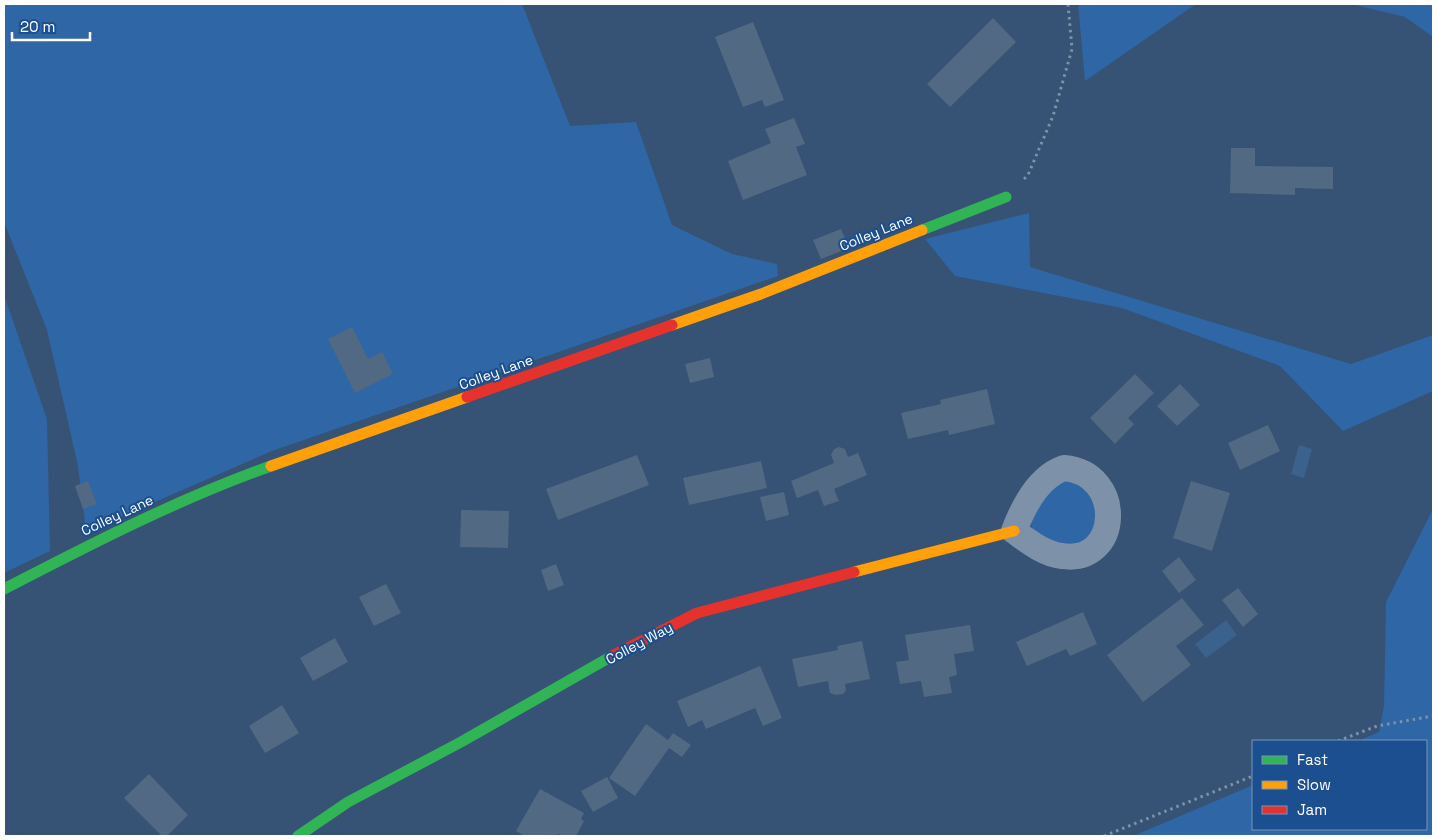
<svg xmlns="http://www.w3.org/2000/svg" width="1437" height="840" viewBox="0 0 1437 840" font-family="'Space Grotesk',sans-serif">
<rect width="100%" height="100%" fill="#365274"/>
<path fill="#2f66a5" d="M4,4H522L570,126L636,122L672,225L732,254L777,264L778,276L272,451L86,532L78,466L47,330L4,222Z
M1078,4H1196L1085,81Z
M1351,4H1433V37L1405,17Z
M1029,213L1030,267L1351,364L1433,335V391L1343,431L1280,366L1122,308L955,276L925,239Z
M4,295L47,419L50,551L4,573Z
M1075,478L1098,503L1095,535L1070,548L1033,533L1030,519L1050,486Z
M1433,509V836H1133L1253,785V829H1426V741H1358L1379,732L1384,706L1386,602Z"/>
<path fill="#3b618d" d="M1299,445L1312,449L1304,478L1291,474Z
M1226,620L1237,635L1206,658L1195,644Z"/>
<path fill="#526984" d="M993,18L1016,42L950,107L927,84Z
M753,22L784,100L765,107L762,100L743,107L715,37Z
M794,118L805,144L796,147L807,175L743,200L728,161L771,143L765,129Z
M1231,148H1255V166L1333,167V189L1295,188V195L1230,193Z
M841,229L849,248L821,259L813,240Z
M352,327L368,359L382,352L393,374L355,393L328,339Z
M710,358L714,377L690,383L685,364Z
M1135,374L1154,393L1128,418L1134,424L1115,444L1090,418Z
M1180,384L1200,405L1177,426L1157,406Z
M987,389L995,424L949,435L948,430L908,439L901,413L941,404L940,400Z
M1268,425L1280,451L1240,470L1228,443Z
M839,447L845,449L848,457L858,453L867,475L834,489L839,501L824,506L818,490L797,498L791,481L834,463L831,455L834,449Z
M637,455L649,485L558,520L546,489Z
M761,461L767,488L689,505L683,478Z
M88,481L97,504L83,509L75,486Z
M1191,481L1230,493L1212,551L1173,538Z
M784,492L789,515L766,521L760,497Z
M461,510L509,511L508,548L460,547Z
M1179,557L1196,580L1179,593L1162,571Z
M556,564L564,585L548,591L541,570Z
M386,584L401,613L374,626L359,597Z
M1238,588L1258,614L1243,627L1222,600Z
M1182,598L1204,625L1176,646L1191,665L1143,702L1107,655Z
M1083,612L1097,644L1070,656L1066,649L1027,666L1016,642Z
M970,625L974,651L954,654L957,675L949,677L952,693L924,697L921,681L900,684L896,662L909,660L905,635Z
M335,638L348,662L313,681L300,658Z
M862,641L870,679L845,684L846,690L843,694L836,695L830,693L828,681L798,687L792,659L838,650L837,646Z
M760,666L782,718L763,726L755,708L706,729L702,720L688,727L677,701Z
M282,705L299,733L265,753L249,726Z
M646,724L668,740L673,733L691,745L682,757L669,748L635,796L609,778Z
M149,774L188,815L167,836H162L124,798Z
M607,777L618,798L593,812L581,791Z
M540,789L584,813L581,819L584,821L576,836H563L558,834L557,836H525L516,831Z"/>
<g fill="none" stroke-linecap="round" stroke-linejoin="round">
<path stroke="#7d92a8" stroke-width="3" stroke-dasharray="2.5 4" stroke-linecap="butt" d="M1024,179L1028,175L1053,116L1072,49L1068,4
M1338,741L1377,726L1433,716
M1104,836L1253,776"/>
<path stroke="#7d92a8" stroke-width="26" d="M1064,468C1125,473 1121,565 1062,556C1044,554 1028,541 1014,531C1023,507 1038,477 1064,468Z"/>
<path stroke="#30b455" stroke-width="11" d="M922,230L1006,197
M4,589C91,544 178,499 271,466
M298,836L348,802L461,742L612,656"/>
<path stroke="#ff9f0a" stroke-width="11" d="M672,325L761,294L922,230
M271,466L467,397
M854,572L1014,531"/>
<path stroke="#e5322d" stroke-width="11" d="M467,397L672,325
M612,656L697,613L854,572"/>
</g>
<g text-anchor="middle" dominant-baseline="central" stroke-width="4" stroke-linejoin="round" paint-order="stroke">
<g font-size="14" fill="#fff" stroke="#1b4f8f">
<text transform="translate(876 232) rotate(-22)">Colley Lane</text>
<text transform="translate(496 372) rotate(-20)">Colley Lane</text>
<text transform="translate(117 515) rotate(-25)">Colley Lane</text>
<text transform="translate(639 643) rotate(-28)">Colley Way</text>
</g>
</g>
<rect width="1437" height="840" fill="none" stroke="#ffffff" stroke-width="10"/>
<rect x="1252" y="740" width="175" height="90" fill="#1b4f8f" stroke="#7695bc"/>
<rect x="1262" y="756" width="25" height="8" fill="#30b455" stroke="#7695bc"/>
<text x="1297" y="765" font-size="15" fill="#ffffff">Fast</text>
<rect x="1262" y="781" width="25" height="8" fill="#ff9f0a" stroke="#7695bc"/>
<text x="1297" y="790" font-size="15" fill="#ffffff">Slow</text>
<rect x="1262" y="806" width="25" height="8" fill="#e5322d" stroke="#7695bc"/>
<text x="1297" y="815" font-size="15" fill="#ffffff">Jam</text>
<path d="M12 32v8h78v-8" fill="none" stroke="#ffffff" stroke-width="2.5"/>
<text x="20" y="32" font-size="15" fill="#ffffff" stroke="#1b4f8f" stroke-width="4" paint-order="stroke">20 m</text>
</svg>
